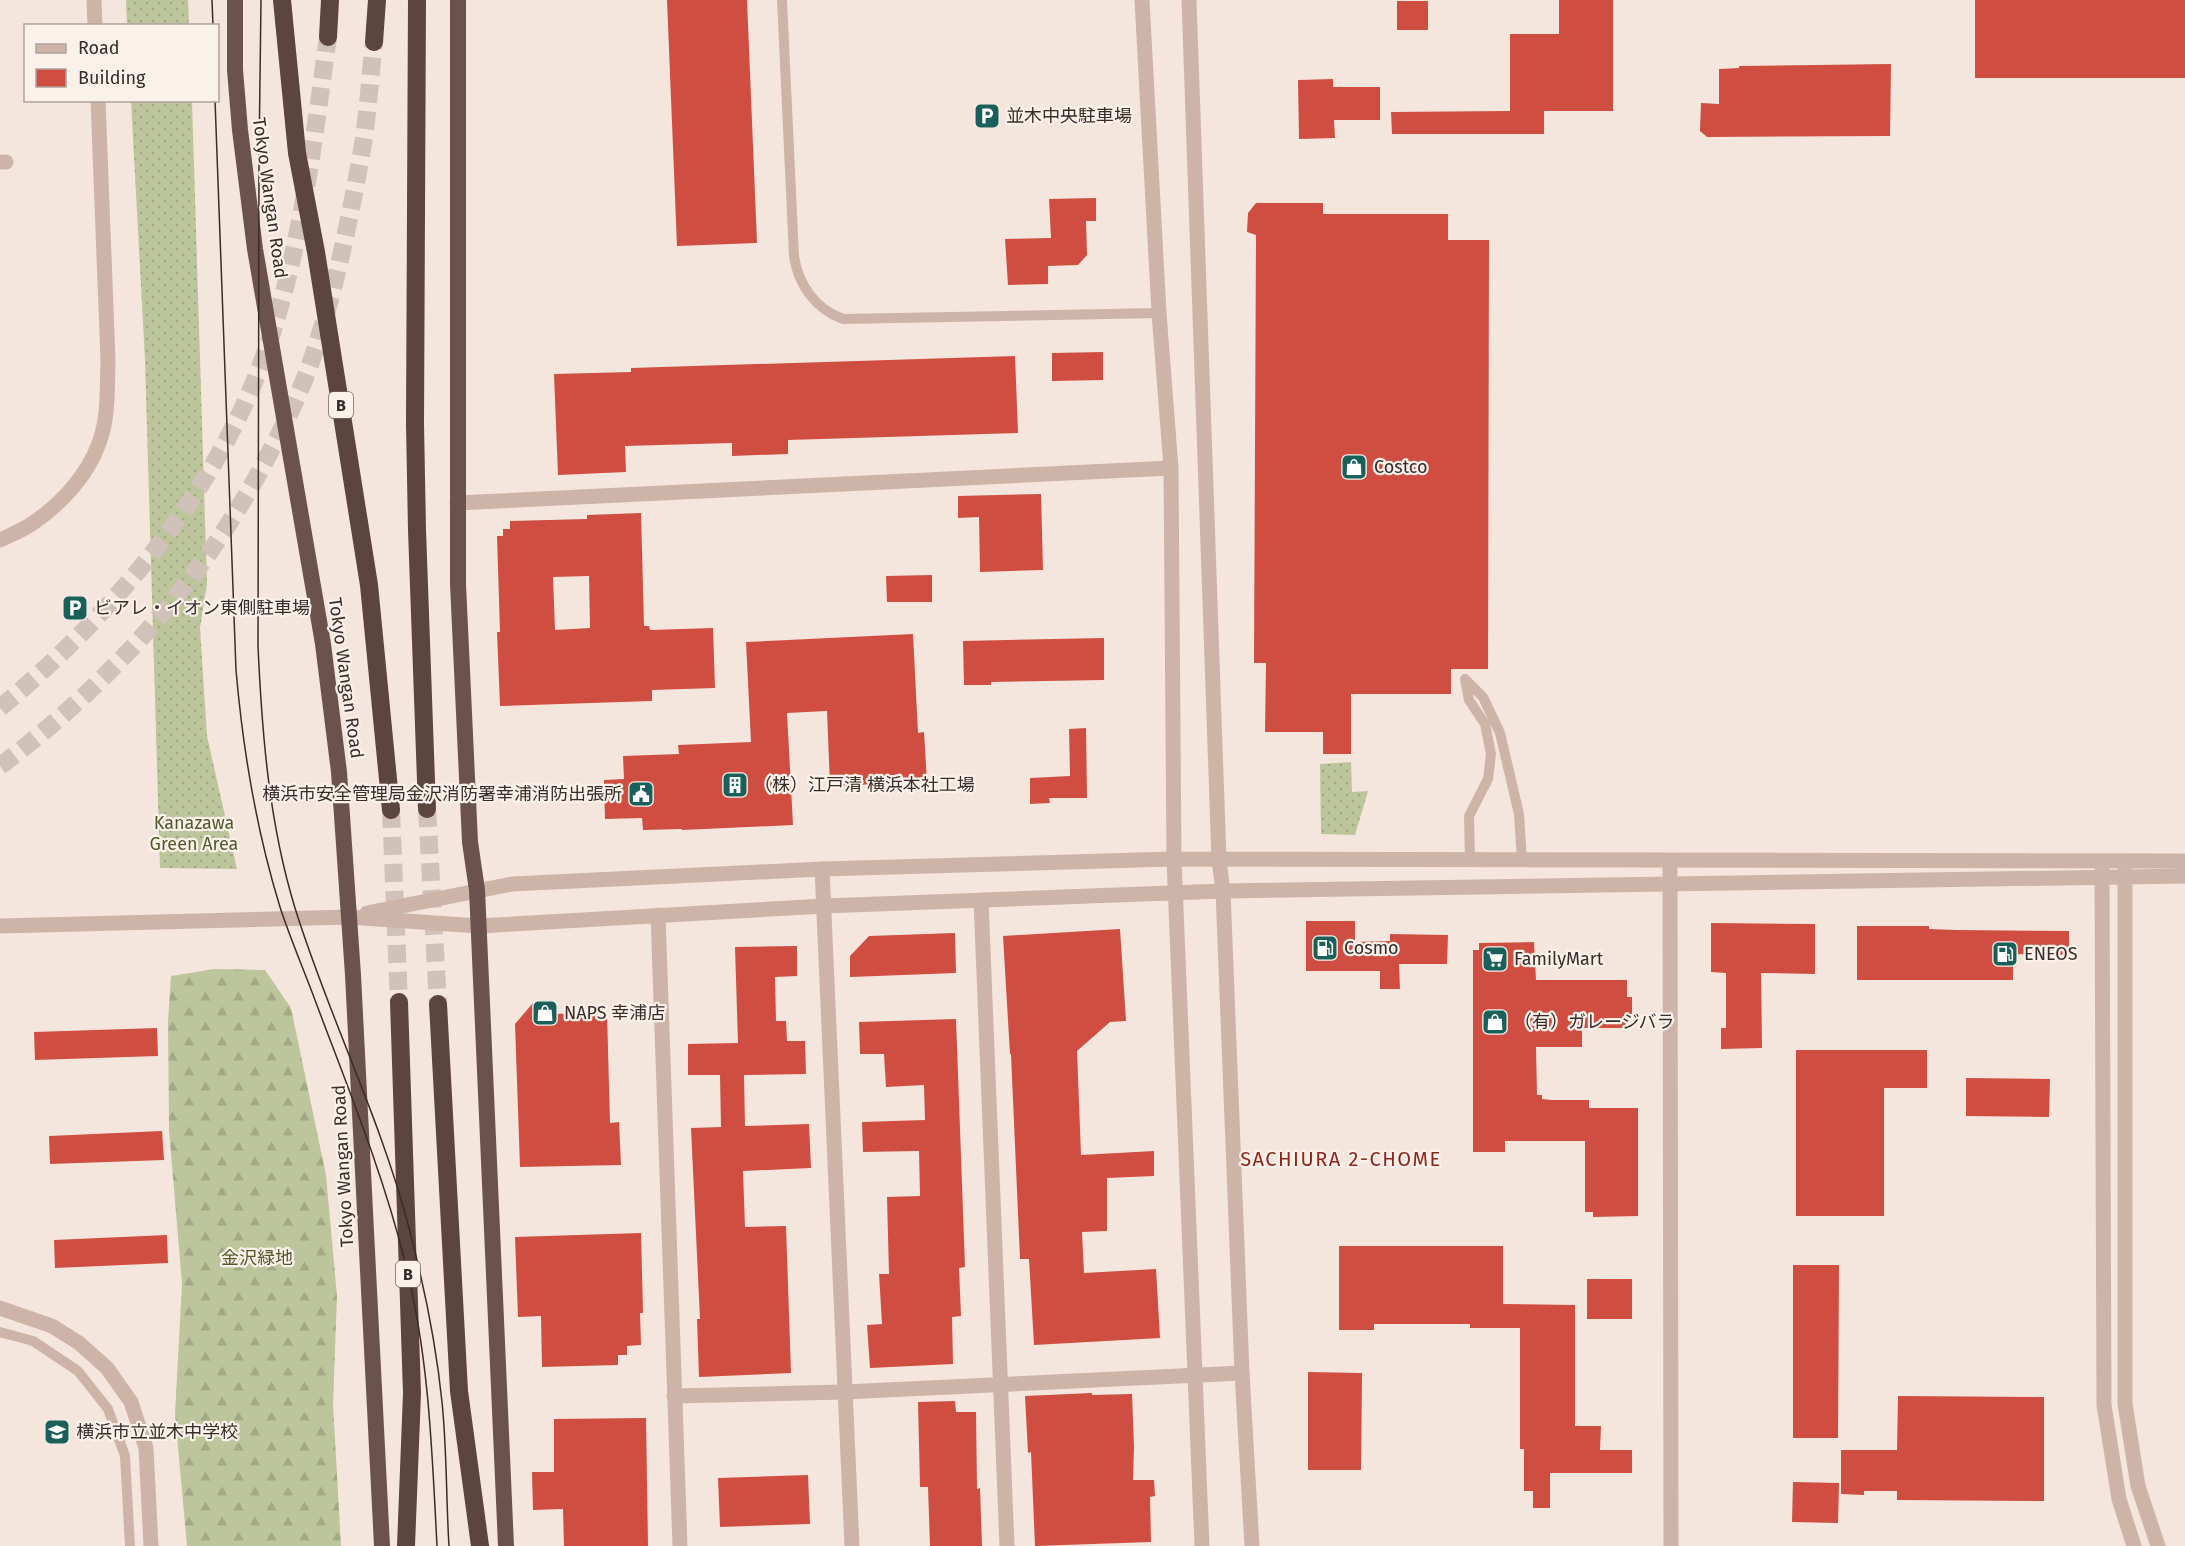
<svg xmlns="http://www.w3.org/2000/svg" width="2185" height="1546" viewBox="0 0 2185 1546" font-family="'Fira Sans','Noto Sans JP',sans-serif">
<defs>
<pattern id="grass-dots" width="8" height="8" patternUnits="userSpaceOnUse" patternTransform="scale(1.5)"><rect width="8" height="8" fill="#bdc59c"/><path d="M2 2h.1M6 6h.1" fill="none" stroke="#a3a986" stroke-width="1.8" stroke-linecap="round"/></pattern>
<pattern id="forest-firs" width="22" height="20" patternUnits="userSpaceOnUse" patternTransform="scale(1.5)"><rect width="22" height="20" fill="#bdc59c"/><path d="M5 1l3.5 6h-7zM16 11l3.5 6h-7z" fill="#a3a986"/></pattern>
</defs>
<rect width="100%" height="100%" fill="#f5e6dd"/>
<path fill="url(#grass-dots)" d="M126,0H188L189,25H127Z
M131,101H192L207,584L200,628L207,736L237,869L160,868L145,360Z
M1351,762L1352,792L1368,791L1355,835L1321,834L1320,764Z"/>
<path fill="url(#forest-firs)" d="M215,969L265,970L291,1008L326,1175L337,1296L333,1404L341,1546H187L175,1414L182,1284L169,1130L168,1021L171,976Z"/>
<path fill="#cf4e41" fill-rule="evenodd" d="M667,0H747L757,243L677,246Z
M1559,0H1613V111H1544V134H1392L1391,112L1510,111V34H1559Z
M1975,0H2185V78H1975Z
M1397,1H1428V30H1397Z
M1891,64L1890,136L1707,137L1700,131L1701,103L1719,104V69L1739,68V66Z
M1333,79V87H1380V120H1334L1335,138L1299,139L1298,80Z
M1096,198V221H1086L1087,255L1078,265L1048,266V284L1008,285L1005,239L1051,238L1049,199Z
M1256,203H1323V214H1448V240H1489L1488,669H1451V694H1351V754H1323V732H1265L1266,663H1254L1256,235L1247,232L1248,213Z
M1103,352V380L1052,381V353Z
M1015,356L1018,433L788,440V454L732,456V443L625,446L626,472L558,475L554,374L631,372V368Z
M1041,494L1043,570L980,572L979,517L958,518V496Z
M641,513L644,626H649L650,630L713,628L715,688L652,690V701L500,706L497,632H500L497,536H503V529H510V521L587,519V515ZM589,576L590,628L555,630L553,577Z
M932,575V602H887L886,576Z
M913,634L918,733L924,732L927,782L830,786L827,711L787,713L793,825L682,830V829L643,830L642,818L605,819L604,780L624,779L623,756L679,754L678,745L751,742L746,642Z
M1104,638V680L991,682V685H964L963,641Z
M1086,728L1087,798H1049L1050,803L1030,804V778L1070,776L1069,729Z
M1306,921H1355V942L1390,941V934L1448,935L1447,964H1399L1400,989H1380V971H1306Z
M1711,923L1815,924V974L1761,973L1762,1048L1721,1049V1028H1726V973L1711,972Z
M1857,926H1929V929L1957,930L2069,931V955L2013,954V980H1857Z
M1120,929L1126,1021L1110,1022L1077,1051L1081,1155L1154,1151V1176L1107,1178V1231L1082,1232L1084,1273L1156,1269L1160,1338L1034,1345L1029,1259H1020L1011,1054H1010L1003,936Z
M955,933L956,973L850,977V956L869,936Z
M1534,942L1536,980H1627V997H1632V1014H1626V1028H1582V1047H1536L1537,1095H1542V1099L1551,1100H1589V1108H1638V1216L1593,1217V1212H1585V1141H1505V1152H1473V950H1479V943Z
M797,946V976L775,977L776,1021H786L787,1041H805L806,1074L744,1075L745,1126L809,1124L811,1168L743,1171L745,1227L786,1226L791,1373L699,1377L697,1319H700L691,1128L721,1127L720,1075H688V1044L738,1043L735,947Z
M533,1003H555V1014L607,1012L610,1123L619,1122L621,1165L520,1167L515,1024Z
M956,1019L965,1267L959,1268L961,1316L952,1317L953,1364L870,1368L867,1325L882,1324L879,1274H889L887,1197L920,1196L919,1151L863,1152L862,1122L925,1120L924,1085L886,1087L884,1054H860L859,1022Z
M157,1028L158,1056L35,1060L34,1032Z
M1796,1050H1927V1088H1884V1216H1796Z
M1966,1078L2050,1079L2049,1117L1966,1116Z
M162,1131L164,1160L50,1164L49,1136Z
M641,1233L643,1313H640L641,1345L627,1346V1355H618V1365L542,1367L541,1316L518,1317L515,1237Z
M167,1235L168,1263L55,1268L54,1240Z
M1339,1246H1503V1304L1575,1305V1426H1601L1600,1450H1632V1473H1550V1508H1533V1491H1524V1449H1520V1328H1470V1324H1374V1330H1339Z
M1793,1265H1839L1838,1438H1793Z
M1587,1279H1632V1319H1587Z
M1308,1372L1362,1373L1361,1470H1308Z
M1092,1393V1395L1132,1394L1134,1447L1133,1480H1154L1155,1496L1150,1497L1151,1542L1035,1546L1031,1452L1028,1453L1025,1396Z
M1898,1396L2044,1397V1501L1897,1500V1491H1864V1495L1841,1494V1450H1897Z
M955,1401L956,1412H976L977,1489L980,1488L982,1546H930L928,1487H920L918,1402Z
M646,1418L648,1546H564L563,1509L533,1510L532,1472H554V1419Z
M808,1475L810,1524L720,1527L718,1478Z
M1793,1482L1839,1483L1838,1523L1792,1522Z"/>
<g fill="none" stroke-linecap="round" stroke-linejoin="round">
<path stroke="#d0c1b9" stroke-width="18" stroke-dasharray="18 9" stroke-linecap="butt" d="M0,708C118,609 221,488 270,339C302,242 314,138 328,37
M0,766C112,682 206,577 270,452C287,420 303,387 314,353C336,287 350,218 362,150C368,114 370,77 374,42
M427,809L438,1004
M391,810L399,1002"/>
<path stroke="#ceb4a8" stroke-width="10" d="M782,0L794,256C798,284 815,309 843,319L1159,313
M1465,679L1483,697L1500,733L1519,814L1522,861
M1465,679L1469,700L1485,724L1491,754L1488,779L1469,816L1470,861
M0,1332L33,1341L78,1371L108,1409L125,1456L130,1546"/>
<path stroke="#ceb4a8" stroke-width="15" d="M0,162H6"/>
<path stroke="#ceb4a8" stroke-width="15" d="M1670,861L1671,1546
M822,869L852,1546
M981,900L1007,1546
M674,1396L844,1392L1242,1373"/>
<path stroke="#ceb4a8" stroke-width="15" d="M94,0L95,26
M1142,0L1159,313L1171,468L1174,859L1202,1546
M1189,0L1219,860L1223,891L1242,1373L1252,1546
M457,503L1171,468
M0,540C11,535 23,530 33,523C61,504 88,475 99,443C109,417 107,387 108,360L98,100
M2102,868L2104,1405L2119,1499L2134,1546
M2125,868V1404L2138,1486L2158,1546
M367,913L512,884L822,869L1174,859L2185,861
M658,915L680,1546
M0,926L349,917L478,926L824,906L1223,891L2185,876
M0,1308L52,1326L79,1343L107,1368L131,1402L146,1448L151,1546"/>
<path stroke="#6c524c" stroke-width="16" d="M235,0V70L240,130L255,249L323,644L339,772L353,975L382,1546
M458,0V584L470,842L477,890L506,1546"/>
<path stroke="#5c443f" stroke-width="18" d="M282,0L297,153L316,252L369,585L391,810
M417,0L415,424L417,530L427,809
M328,37L330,0
M374,42L377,0
M399,1002L412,1393L406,1546
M438,1004L459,1391L480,1546"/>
<path stroke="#3a2c29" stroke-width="1.5" d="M212,0L213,26
M261,0L259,157L258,646C262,734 269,823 295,908C328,1015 381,1119 409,1228C424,1285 436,1343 442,1402C447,1450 446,1498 449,1546
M215,100L236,670C243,751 256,829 280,907C289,935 301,963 312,992C345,1081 382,1169 405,1262C429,1355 432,1451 437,1546"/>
</g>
<defs>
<g id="parking-square" transform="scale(1.35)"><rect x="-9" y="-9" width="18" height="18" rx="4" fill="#1a605a" stroke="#fbf1eb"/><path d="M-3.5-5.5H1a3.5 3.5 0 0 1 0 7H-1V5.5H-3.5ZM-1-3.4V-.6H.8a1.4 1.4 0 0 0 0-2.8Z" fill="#fff"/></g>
<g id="shop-square" transform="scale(1.35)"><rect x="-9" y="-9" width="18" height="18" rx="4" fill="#1a605a" stroke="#fbf1eb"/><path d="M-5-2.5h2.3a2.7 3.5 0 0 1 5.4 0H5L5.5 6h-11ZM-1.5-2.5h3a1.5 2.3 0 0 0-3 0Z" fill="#fff"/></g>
<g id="building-square" transform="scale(1.35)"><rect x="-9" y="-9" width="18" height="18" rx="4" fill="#1a605a" stroke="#fbf1eb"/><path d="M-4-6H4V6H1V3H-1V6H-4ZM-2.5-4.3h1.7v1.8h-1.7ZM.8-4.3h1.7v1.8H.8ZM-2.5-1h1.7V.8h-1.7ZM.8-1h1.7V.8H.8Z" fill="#fff"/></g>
<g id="civic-square" transform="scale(1.35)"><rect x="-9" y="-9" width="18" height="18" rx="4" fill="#1a605a" stroke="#fbf1eb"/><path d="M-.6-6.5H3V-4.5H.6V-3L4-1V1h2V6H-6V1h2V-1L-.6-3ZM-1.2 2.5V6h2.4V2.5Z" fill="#fff"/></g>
<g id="fuel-square" transform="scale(1.35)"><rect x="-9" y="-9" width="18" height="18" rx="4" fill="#1a605a" stroke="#fbf1eb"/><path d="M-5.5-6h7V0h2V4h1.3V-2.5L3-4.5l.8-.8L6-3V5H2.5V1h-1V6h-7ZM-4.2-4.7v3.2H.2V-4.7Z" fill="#fff"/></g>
<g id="supermarket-square" transform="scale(1.35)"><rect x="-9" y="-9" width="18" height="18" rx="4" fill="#1a605a" stroke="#fbf1eb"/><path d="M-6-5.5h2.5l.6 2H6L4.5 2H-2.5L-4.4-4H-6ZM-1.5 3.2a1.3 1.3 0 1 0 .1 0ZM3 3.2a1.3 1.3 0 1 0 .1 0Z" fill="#fff"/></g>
<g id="school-square" transform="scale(1.35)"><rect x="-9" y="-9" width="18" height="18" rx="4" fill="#1a605a" stroke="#fbf1eb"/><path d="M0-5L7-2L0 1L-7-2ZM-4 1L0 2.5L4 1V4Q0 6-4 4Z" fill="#fff"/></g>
</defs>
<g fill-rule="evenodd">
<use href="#parking-square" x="987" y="116"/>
<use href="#shop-square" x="1354" y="467"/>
<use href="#parking-square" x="75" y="608"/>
<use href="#building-square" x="735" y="785"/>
<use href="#civic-square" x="641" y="794"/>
<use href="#fuel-square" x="1325" y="948"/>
<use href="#fuel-square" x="2005" y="954"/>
<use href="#supermarket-square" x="1495" y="959"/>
<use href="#shop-square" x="545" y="1013"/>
<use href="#shop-square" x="1495" y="1022"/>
<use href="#school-square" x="57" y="1432"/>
</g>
<g text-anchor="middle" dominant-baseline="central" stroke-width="4.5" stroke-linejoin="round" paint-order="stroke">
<g fill="#fbf1eb" stroke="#746763" stroke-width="1.5">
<rect x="329" y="392" width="24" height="26" rx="4.5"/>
<rect x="396" y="1261" width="24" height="26" rx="4.5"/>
</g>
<g font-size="16" font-weight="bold" fill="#3a2c29">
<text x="341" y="405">B</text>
<text x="408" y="1274">B</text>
</g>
<g font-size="18" fill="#3a2c29" stroke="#fbf1eb" text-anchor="start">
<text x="1006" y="116">並木中央駐車場</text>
<text x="1374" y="467">Costco</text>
<text x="94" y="608">ビアレ・イオン東側駐車場</text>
<text x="754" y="785">（株）江戸清 横浜本社工場</text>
<text x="622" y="794" text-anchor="end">横浜市安全管理局金沢消防署幸浦消防出張所</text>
<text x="1344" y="948">Cosmo</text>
<text x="2024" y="954">ENEOS</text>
<text x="1514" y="959">FamilyMart</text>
<text x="564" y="1013">NAPS 幸浦店</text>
<text x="1514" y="1022">（有）ガレージバラ</text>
<text x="76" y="1432">横浜市立並木中学校</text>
</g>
<g font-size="18" fill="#3a2c29" stroke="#fbf1eb">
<text transform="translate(270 198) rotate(82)">Tokyo Wangan Road</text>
<text transform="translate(346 678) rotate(82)">Tokyo Wangan Road</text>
<text transform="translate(343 1166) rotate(-93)">Tokyo Wangan Road</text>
</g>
<g font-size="18" fill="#505b2a" stroke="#fbf1eb">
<text x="194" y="823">Kanazawa<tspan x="194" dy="21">Green Area</tspan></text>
<text x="257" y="1258">金沢緑地</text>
</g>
<g font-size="20" letter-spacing="1.5" fill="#90251b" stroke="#fbf1eb">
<text x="1341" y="1159">SACHIURA 2-CHOME</text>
</g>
</g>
<rect x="24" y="24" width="195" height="78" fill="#fbf1eb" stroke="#aea29d" stroke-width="1.5"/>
<rect x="36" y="44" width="30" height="9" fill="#ceb4a8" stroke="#aea29d" stroke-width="1.5"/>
<text x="78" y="54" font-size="18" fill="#3a2c29">Road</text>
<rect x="36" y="69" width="30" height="18" fill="#cf4e41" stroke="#aea29d" stroke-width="1.5"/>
<text x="78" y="84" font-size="18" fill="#3a2c29">Building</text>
</svg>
